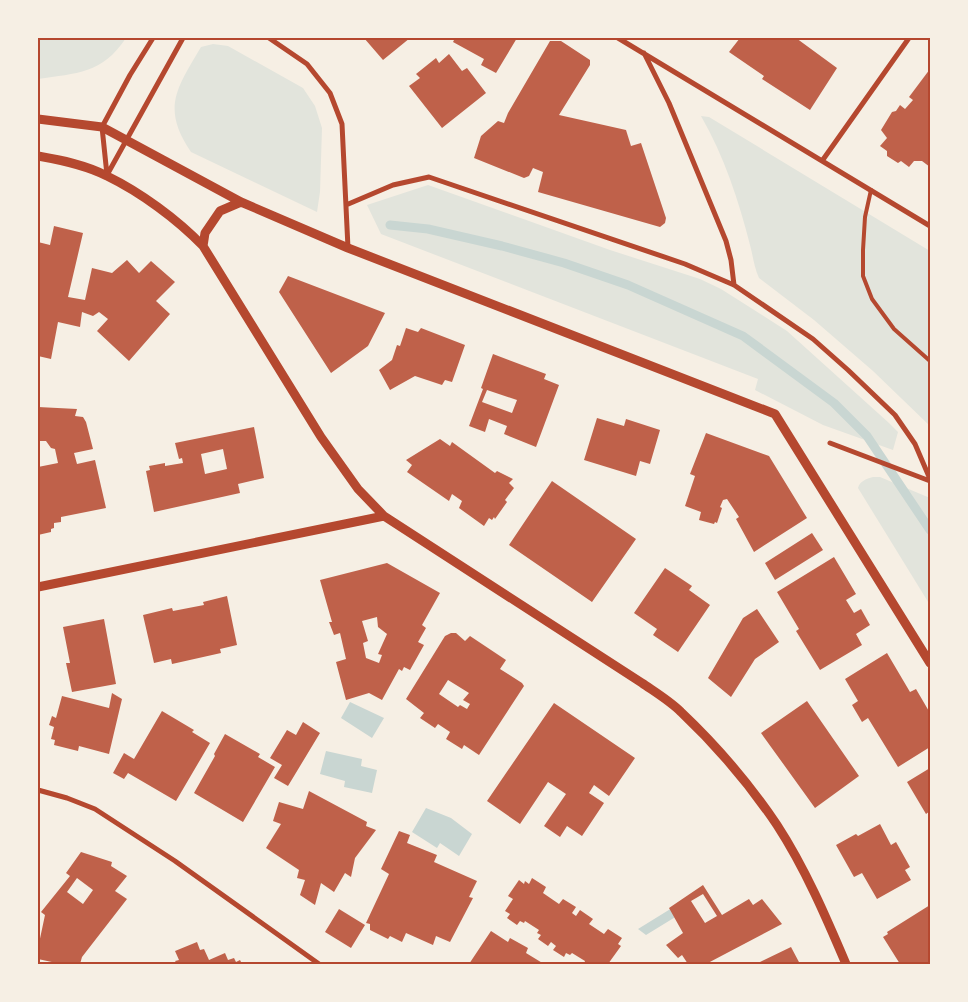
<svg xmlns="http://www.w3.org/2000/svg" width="968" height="1002" viewBox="0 0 968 1002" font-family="'Source Sans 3',sans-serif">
<rect width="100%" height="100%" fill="#f6efe4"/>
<path fill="#e2e4dc" d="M38,38H126C102,74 77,73 38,79Z
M213,44L228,46L303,88L315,106L322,128L320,192L317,212L191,152C161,108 177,88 201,47Z
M701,116L709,117L930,251V426L873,371L814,320L759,278C754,267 753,256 750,245C739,201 724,156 701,116Z
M428,185L610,250L700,279L721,289L787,331L889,423L898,432L893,450L823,425L755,390L758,379L381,234L367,205Z
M873,477H880L930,498V605L858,488C860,481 866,479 873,477Z"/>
<path fill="#c9d6d2" d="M350,702L384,718L372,738L341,718Z
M326,751L362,759L361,766L377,770L372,793L344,787L345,781L320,774Z
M426,808L451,818L472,834L459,856L440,843L437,848L412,832Z
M672,908L677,916L646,935L638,929Z"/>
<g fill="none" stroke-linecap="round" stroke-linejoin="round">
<path stroke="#c9d6d2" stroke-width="9" d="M390,225L428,229L502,246L564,263L628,285L743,336L834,403L867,436L930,530"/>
</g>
<path fill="#bf614a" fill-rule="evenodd" d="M364,38H410L383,60Z
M455,38H517L496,73L481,65L484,59L453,42Z
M740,38H796L837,68L810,110L762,79L764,76L729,52Z
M550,41H561L590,60V65L559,115L626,130L631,146L641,143L666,218L665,223L660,227L538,192L543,172L533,168L529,176L524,178L474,158L481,136L498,121L504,123L508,113Z
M449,54L462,71L467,68L486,93L442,128L409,86L420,78L416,74L436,58L439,63Z
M930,69V167L922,161H914L909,167L901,161L898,163L887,156V151L880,146L887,138L881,130L892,112L896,111L900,105L905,109L913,100L909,97Z
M54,226L83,233L68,297L85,300L92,268L112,273L127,260L139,273L151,261L175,282L156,301L170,314L129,361L97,331L108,319L99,312L93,316L82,312L80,327L58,322L51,359L38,356V242L50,245Z
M288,276L385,313L368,346L331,373L279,292Z
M406,328L418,332L421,328L465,345L452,382L445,380L442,385L415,376L390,390L379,370L392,360L397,345L400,346Z
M493,354L546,374L544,379L559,385L536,447L504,434L507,426L489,419L485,432L469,426L483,389L481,388ZM487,390L517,400L512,413L482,402Z
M38,407L77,409L75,416L83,417L86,422L93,449L74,453L77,464L95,460L106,508L61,517V522L54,523V528L51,529V532L38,535V467L58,463L55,449L51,448L46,441H38Z
M597,418L624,426L626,419L660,430L650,464L640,461L636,476L584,460Z
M254,427L264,478L238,484L240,493L154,512L146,471L150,470L149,466L165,463V466L183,463L182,458L179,459L175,443ZM223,449L227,469L205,474L201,454Z
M706,433L769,456L807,518L754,552L736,519L739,517L727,499L723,500L720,507L722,508L717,523L715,522L714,524L699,520L701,512L685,506L695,476L690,474Z
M440,439L450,446L452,442L495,473L497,471L513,479L509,483L514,488L505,500L507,502L495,519L494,517L492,520L489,518L484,526L459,508L462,501L452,494L449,501L407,472L412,465L406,460Z
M552,481L636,539L592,602L509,545Z
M812,533L823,550L775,580L765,563Z
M834,557L856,594L846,600L854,613L861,609L870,625L856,634L862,645L820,670L796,631L799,629L777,592Z
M387,563L440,593L422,625L426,628L418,642L424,645L410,670L404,667L402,671L399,669L382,700L369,693L346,700L336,662L346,659L340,633L334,635L329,622H332L320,580ZM377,617L378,627L387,634L378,654L382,655L379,663L366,658L363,643L368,641L362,621Z
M665,568L692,586L689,590L710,605L678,652L653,635L657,629L634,613Z
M227,596L237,645L220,649L221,653L172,664L171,659L154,663L143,615L172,608L173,611L204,605L203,602Z
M757,609L779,642L755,659L731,697L708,678L743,618Z
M104,619L116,684L72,692L66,663H70L63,627Z
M451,633H456L465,641L470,636L506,660L500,669L522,683L524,686L479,755L464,745L462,749L446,739L450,732L438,724L435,728L420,718L424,713L406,699L445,636ZM448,680L469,693L463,700L470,704L467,709L460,705L458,707L439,694Z
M887,653L910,692L916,689L930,713V747L898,767L868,718L862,722L852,705L858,701L845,679Z
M112,693L122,699L109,754L79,746L78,751L54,745L55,740L51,739L54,727L49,725L52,716L56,718L62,696L109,708Z
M807,701L859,776L815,808L761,733Z
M554,703L635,758L609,796L594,785L589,793L604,803L582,836L567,826L560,837L544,826L566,794L548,782L520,824L487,801Z
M162,711L194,730L192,732L210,743L176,801L128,773L124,779L113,773L124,753L134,759Z
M303,722L320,733L288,786L274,778L282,765L270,758L287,730L296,735Z
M225,734L260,754L258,757L275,767L243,822L194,793L215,756L214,754Z
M930,768V811L926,814L907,782Z
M309,791L367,822L366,826L376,830L355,858L351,877L345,873L334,892L321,883L315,905L300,895L305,880L297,878L299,870L266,848L281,824L273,821L279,802L303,809Z
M880,824L891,845L896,842L910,867L905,870L911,880L877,899L862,873L854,877L836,845L856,834L858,836Z
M399,831L410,835L407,843L437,855L434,862L477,881L469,897L473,898L450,942L436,936L433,945L406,933L402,942L390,936L388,939L370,930V924L366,923L389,874L381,869Z
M81,852L112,862L111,866L127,876L115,891L127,899L82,957L80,964H61L38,959V948L45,915L41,912L70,876L66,873ZM77,878L93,890L83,904L67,892Z
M532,878L546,887L543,893L559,904L563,899L576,907L572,913L576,916L580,910L593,919L589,924L604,934L608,929L622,938L618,944L621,946L608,964H584L585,961L572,953L570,955L566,953L564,957L553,950L556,946L551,942L548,946L538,939L541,935L537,933L539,930L525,921L524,923L520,921L517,925L507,918L510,914L505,911L513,899L508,896L519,880L524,884L525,881L529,884Z
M703,885L722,915L749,899L753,905L762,899L782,924L706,964H688L682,955L678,958L666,945L683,933L669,908ZM703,894L717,916L705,923L691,901Z
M930,905V964H900L883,937L888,934L887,932Z
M339,909L365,925L351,948L325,932Z
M491,931L508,942L510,938L528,948L526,953L544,964H469Z
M197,942L200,950L204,949L209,960L225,953L228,960L234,958L236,962L240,960L242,964H177L175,961L179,960L175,951Z
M791,947L800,964H756Z"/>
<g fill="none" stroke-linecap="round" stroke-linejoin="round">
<path stroke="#b5482f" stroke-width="4" d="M871,190L865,217L863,250V276L872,299L894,329L930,361"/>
<path stroke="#b5482f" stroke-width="5" d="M269,38L307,64L330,93L342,124L348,248
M618,38L930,226
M644,53L669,103L726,241L731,260L734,285
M822,161L909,38
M107,175L183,38
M107,175L102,127L130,75L153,38
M346,205L393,185L429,177L685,264L734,285L813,339L848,370L895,415L915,444L930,479
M830,443L930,481
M38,790L67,798L95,809L175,861L319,964"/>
<path stroke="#b5482f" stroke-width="9" d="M38,119L102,127L241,202L348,248L775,414L930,663
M38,156C61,160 86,165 107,176C140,192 177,219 203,246L321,437L358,489L384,516L642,683C655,692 670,701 681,712C717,746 750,785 777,825C805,868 826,917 846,964
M203,246L205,233L220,211L241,202
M38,587L384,516"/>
</g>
<rect width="968" height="1002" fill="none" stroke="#f6efe4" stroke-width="78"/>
<rect x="39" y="39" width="890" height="924" fill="none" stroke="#b5482f" stroke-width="2"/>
</svg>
